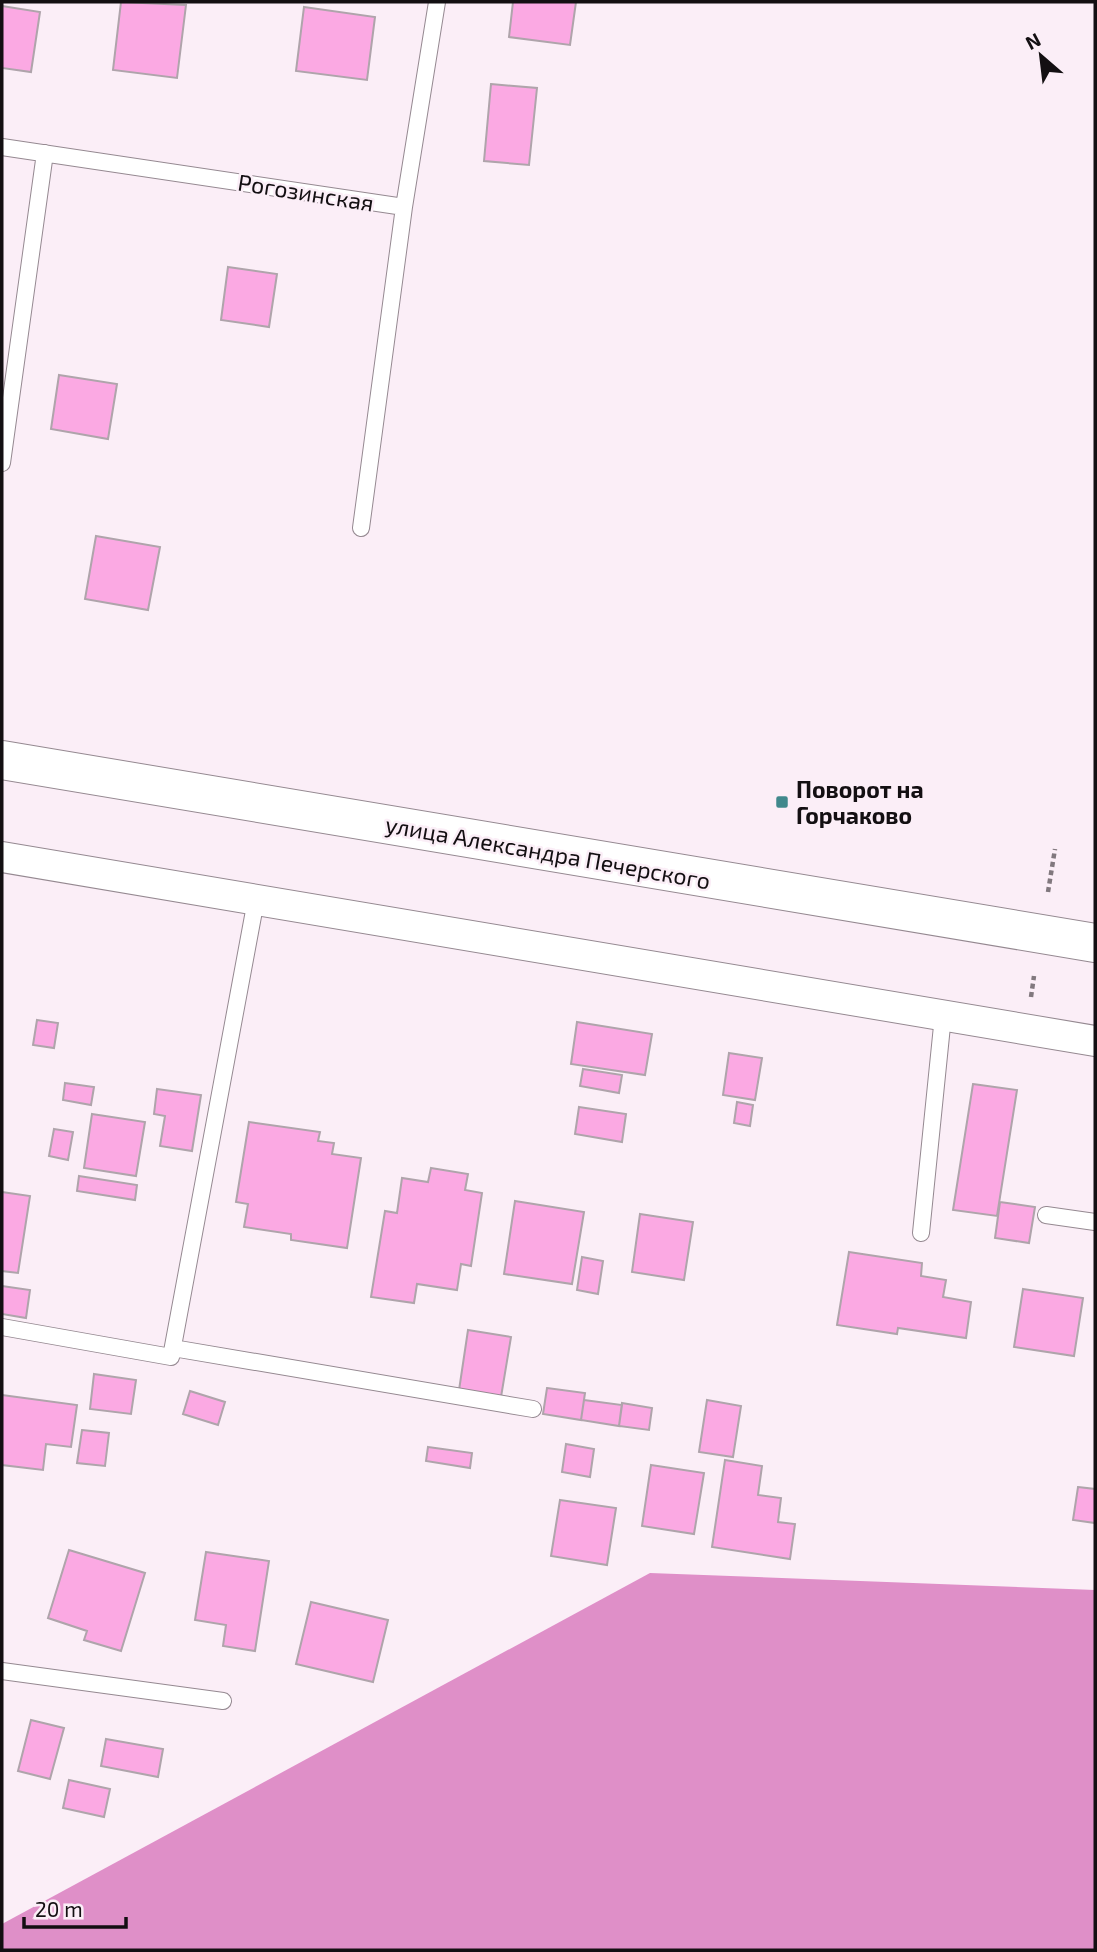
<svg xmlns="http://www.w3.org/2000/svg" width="1097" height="1952" viewBox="0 0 1097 1952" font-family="'Exo 2',sans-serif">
<rect width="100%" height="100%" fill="#fbeef7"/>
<path fill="#df8fc8" d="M650,1573L1095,1590V1950H2V1924Z"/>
<path fill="#fba9e3" stroke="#afa4ab" stroke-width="2" d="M121,2L186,5L177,78L113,70Z
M513,2H576L570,45L509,37Z
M2,6L40,12L31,72L2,68Z
M304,7L375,17L367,80L296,71Z
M491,84L537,88L529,165L484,161Z
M228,267L277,274L269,327L221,320Z
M59,375L117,384L108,439L51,429Z
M96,536L160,547L148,610L85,599Z
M37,1020L58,1023L54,1048L33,1045Z
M577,1022L652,1034L645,1075L571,1064Z
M729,1053L762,1058L755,1100L723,1095Z
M583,1069L622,1075L619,1093L580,1086Z
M65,1083L94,1087L91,1105L63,1100Z
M973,1084L1017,1090L997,1216L953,1210Z
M157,1089L201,1095L192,1151L160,1146L165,1116L154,1114Z
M737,1102L753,1105L750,1126L734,1123Z
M579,1107L626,1114L622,1142L575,1134Z
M92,1114L145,1122L136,1176L84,1168Z
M249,1122L320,1132L318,1141L334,1143L332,1154L361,1158L347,1248L291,1240V1234L244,1227L248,1204L236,1202Z
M54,1129L73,1132L68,1160L49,1156Z
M431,1168L468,1174L465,1190L482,1193L471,1266L461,1264L457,1290L417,1284L414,1303L371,1297L385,1211L397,1213L402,1178L428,1182Z
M79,1176L137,1185L135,1200L77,1191Z
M2,1192L30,1196L18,1273L2,1271Z
M515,1201L584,1212L572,1284L504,1274Z
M1000,1202L1035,1207L1029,1243L995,1238Z
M640,1214L693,1222L684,1280L632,1272Z
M849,1252L922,1263L921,1276L946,1280L943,1297L971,1302L966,1338L898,1328L897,1334L837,1325Z
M582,1257L603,1261L598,1294L577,1290Z
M2,1286L30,1290L26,1318L2,1314Z
M1023,1289L1083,1298L1074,1356L1014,1347Z
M468,1330L511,1337L500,1403L458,1397Z
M94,1374L136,1380L131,1414L90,1409Z
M547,1388L585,1393L581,1420L543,1414Z
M190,1391L225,1402L218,1425L183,1414Z
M2,1395L77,1405L71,1447L46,1444L43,1470L2,1465Z
M584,1400L622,1405L619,1426L581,1420Z
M707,1400L741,1406L733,1457L699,1452Z
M622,1403L652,1408L649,1430L619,1426Z
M82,1430L109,1433L105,1466L77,1463Z
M566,1444L594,1449L590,1477L562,1472Z
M428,1447L472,1453L470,1468L426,1461Z
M725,1460L762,1466L758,1495L781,1498L778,1522L795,1524L790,1559L712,1547Z
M651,1465L704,1473L694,1534L642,1526Z
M1078,1487L1095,1489V1523L1073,1520Z
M560,1500L616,1508L607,1565L551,1556Z
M69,1550L145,1573L121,1651L84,1640L87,1631L48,1618Z
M206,1552L269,1561L255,1651L223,1646L226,1625L195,1620Z
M311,1602L388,1620L373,1682L296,1664Z
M31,1720L64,1728L50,1779L18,1771Z
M106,1739L163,1749L158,1777L101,1766Z
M69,1780L110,1789L104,1817L63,1808Z"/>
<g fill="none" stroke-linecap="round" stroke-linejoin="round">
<g stroke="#958991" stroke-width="18">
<path id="lane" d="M2,147L404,207L437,2
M2,463L45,153
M361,528L404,207
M1046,1215L1095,1222
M921,1233L943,1016
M2,1327L171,1357L256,900
M173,1348L533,1409
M2,1671L223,1701"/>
</g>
<g stroke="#958991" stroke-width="32">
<path id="street" d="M2,857L1095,1041"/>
</g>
<g stroke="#958991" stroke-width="40">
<path id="secondary" d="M2,760L1095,943"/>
</g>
<path stroke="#81787e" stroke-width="4.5" stroke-dasharray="5 3.5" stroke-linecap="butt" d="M1048,892L1055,849
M1031,997L1034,976"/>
<use href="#lane" stroke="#fff" stroke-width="16"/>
<use href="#street" stroke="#fff" stroke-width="30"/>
<use href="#secondary" stroke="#fff" stroke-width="38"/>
</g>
<rect fill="#40888c" stroke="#fbeef7" stroke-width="2.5" x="775" y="795" width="14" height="14" rx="3.5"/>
<g text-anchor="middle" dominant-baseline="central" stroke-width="5" stroke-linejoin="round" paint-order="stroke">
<g font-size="23" fill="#130f12" stroke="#fbeef7">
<text transform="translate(306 192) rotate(9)">Рогозинская</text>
<text transform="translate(548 852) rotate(10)">улица Александра Печерского</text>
</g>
<g font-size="23" font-weight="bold" fill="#130f12" stroke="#fbeef7" text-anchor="start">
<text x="796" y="789">Поворот на<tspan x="796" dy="26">Горчаково</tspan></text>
</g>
</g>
<rect width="1097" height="1952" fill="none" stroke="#130f12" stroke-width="7"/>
<g transform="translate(1041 56) rotate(332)" stroke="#fbeef7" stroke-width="5" paint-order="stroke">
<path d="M0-5L12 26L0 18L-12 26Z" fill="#130f12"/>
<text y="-10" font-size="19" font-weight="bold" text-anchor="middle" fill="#130f12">N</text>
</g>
<path d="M24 1917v10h102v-10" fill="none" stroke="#130f12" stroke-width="3.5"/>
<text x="35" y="1917" font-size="21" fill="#130f12" stroke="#fbeef7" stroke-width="5" paint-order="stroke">20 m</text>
</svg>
